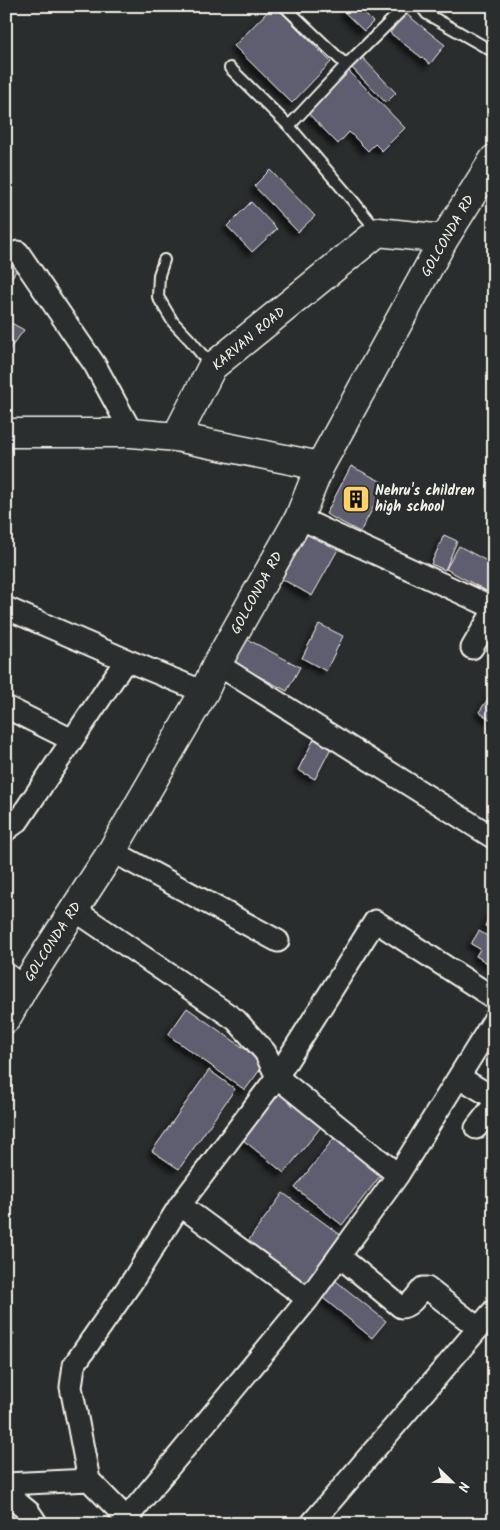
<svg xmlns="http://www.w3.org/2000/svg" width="500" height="1530" viewBox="0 0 500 1530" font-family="Kalam,sans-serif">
<defs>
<filter id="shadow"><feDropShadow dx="-4.5" dy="4.5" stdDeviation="2.5" flood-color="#0009"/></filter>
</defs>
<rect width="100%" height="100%" fill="#2a2d2e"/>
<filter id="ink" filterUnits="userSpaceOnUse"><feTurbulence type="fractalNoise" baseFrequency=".02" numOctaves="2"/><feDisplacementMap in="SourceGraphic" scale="10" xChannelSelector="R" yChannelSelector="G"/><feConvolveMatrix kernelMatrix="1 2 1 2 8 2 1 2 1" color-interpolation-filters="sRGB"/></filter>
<g filter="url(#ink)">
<path fill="#5f5d6f" stroke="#f4f1e8" filter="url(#shadow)" d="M273,6H275L331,62L292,103L234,46Z
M350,6H357L373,22L364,31L344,12Z
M405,13L445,45L430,64L390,33Z
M362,57L396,93L386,103L351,67Z
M348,70L405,128L382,151L375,144L368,151L349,132L338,144L307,112Z
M270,170L315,216L298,232L254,186Z
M251,202L277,229L252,252L227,226Z
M6,257L13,262L6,272Z
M13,262L20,266L6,285V272Z
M6,320L24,330L6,354Z
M351,466L386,484L360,532L326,514Z
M311,528L341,544L312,596L282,579Z
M444,535L457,541L445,570L431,564Z
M459,546L494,565V595L446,569Z
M319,624L343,636L326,671L302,658Z
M245,638L300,667L287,691L232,662Z
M494,690V722L479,712Z
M316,735L333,744L315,779L298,770Z
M494,906V930L485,926Z
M479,931L494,940V967L476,956L480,949L471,944Z
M187,1008L265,1063L245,1090L168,1035Z
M209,1070L235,1089L179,1169L152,1151Z
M279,1084L325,1122L284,1173L237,1135Z
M337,1134L384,1171L342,1225L295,1188Z
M283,1193L342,1236L307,1285L248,1241Z
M331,1277L386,1321L372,1338L318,1294Z
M6,1328L14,1333L6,1346Z"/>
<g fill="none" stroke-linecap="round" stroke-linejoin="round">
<g stroke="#f4f1e8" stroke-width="14">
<path id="lane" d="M284,6L346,65
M421,6L427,14L494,52
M230,68L289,126L353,201L378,232
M289,126L346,65L406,6
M164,260L159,275L158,297L173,322L191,341L212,367"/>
</g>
<g stroke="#f4f1e8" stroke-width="25">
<path id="street" d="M18,252L95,365L132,433
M299,518L494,608
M6,608L126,660L204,692
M472,648L494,610
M217,664L494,838
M6,707L72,740
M6,830L18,821L126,660
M112,851L278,941
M73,909L236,1020L265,1052L277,1077L180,1205L133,1280L74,1365L71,1387L89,1480L132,1524
M6,974L24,987
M459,1077L494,1098
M476,1128L494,1105
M398,1175L277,1077L375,921L494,998
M180,1205L308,1299
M339,1256L401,1307C410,1307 417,1295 423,1288H427L478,1328
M6,1484L89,1480
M6,1493L29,1512L37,1524
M127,1518L308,1299L398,1175L494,1020
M311,1524L494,1310"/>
</g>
<g stroke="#f4f1e8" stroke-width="31">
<path id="secondary" d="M6,433H132L176,437L212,367L378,232L444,239
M176,437L320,466
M6,1019L24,987L112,851L204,692L217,664L299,518L320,466L444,239L494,159"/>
</g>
<use href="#lane" stroke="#2a2d2e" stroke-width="10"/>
<use href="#street" stroke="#2a2d2e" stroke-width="21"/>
<use href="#secondary" stroke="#2a2d2e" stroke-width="28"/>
</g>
</g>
<defs>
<g id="building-square" transform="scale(1.4375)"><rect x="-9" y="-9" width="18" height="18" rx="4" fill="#ffd166" stroke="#2a2d2e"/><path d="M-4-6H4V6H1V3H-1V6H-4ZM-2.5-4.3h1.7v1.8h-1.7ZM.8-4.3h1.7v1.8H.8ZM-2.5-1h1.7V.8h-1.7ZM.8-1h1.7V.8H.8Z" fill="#111"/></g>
</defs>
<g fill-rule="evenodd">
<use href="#building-square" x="356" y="499"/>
</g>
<g text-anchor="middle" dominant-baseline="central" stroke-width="5" stroke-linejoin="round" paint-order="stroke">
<g font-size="14" fill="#f4f1e8" stroke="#2a2d2e">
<text transform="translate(448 236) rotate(-60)">GOLCONDA RD</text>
<text transform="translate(249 339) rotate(-40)">KARVAN ROAD</text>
<text transform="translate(257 593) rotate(-61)">GOLCONDA RD</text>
<text transform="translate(53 942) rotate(-57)">GOLCONDA RD</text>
</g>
<g font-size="14" font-weight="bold" fill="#f4f1e8" stroke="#2a2d2e" text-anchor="start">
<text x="375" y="491">Nehru's children<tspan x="375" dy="16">high school</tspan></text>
</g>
</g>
<rect width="500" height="1530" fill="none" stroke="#2a2d2e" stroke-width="25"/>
<rect x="12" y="12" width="475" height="1505" fill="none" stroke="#f4f1e8" stroke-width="2" filter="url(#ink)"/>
<g transform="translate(452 1482) rotate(113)" stroke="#2a2d2e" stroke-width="4" paint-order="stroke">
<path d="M0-4L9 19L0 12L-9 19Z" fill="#f4f1e8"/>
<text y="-8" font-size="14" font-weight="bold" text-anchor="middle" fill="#f4f1e8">N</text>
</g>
</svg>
